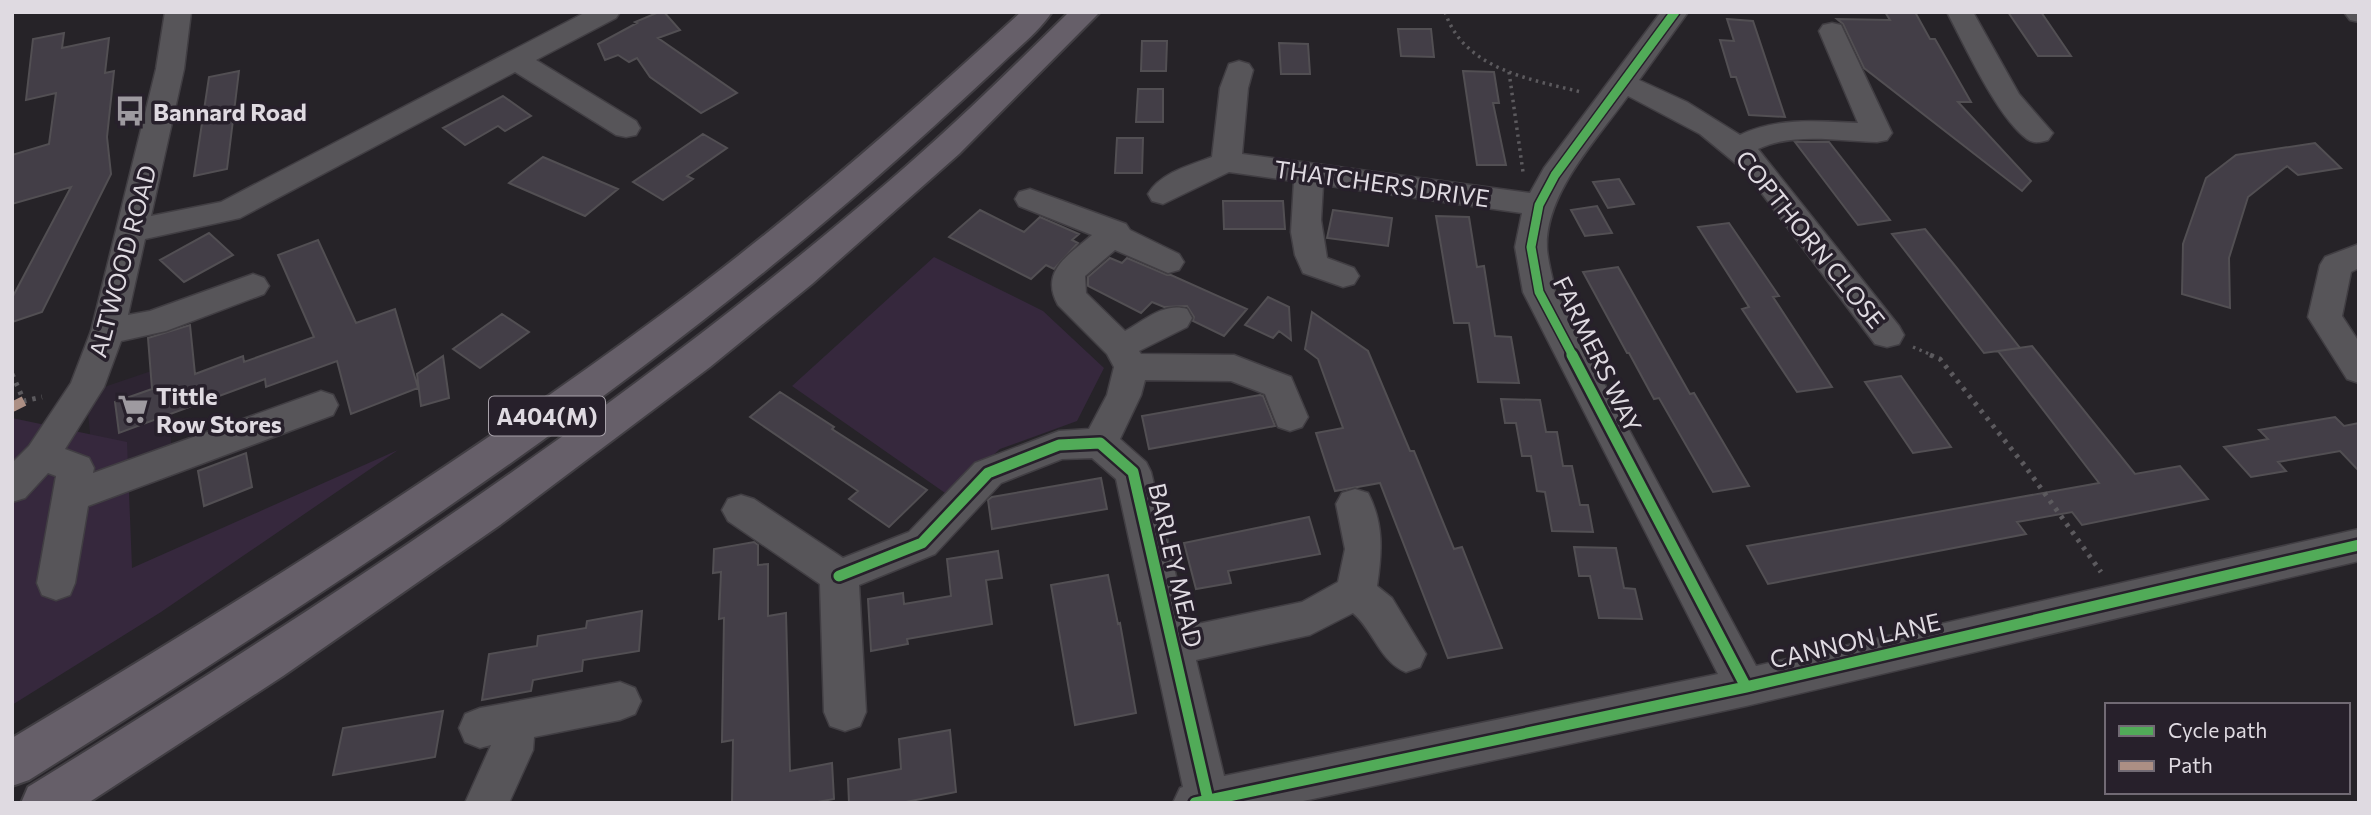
<svg xmlns="http://www.w3.org/2000/svg" width="2371" height="815" viewBox="0 0 2371 815" font-family="Commissioner,sans-serif">
<rect width="100%" height="100%" fill="#262328"/>
<path fill="#2d2432" d="M166,366L172,456L95,482L87,404L107,386Z"/>
<path fill="#36283d" d="M934,257L1043,311L1104,368L1077,421L1000,449L948,495L792,386Z
M12,418L127,442L132,568L398,450L161,612L12,705Z"/>
<path fill="#433e47" stroke="#524f53" stroke-width="2" d="M659,12H664L680,30L658,38L737,93L701,113L650,77L637,58L629,62L618,55L605,60L598,44L637,23L635,22Z
M1885,12H1915L1930,39H1935L1971,102H1958L2031,181L2022,191L1864,68L1843,24L1837,19L1890,20Z
M2008,12H2041L2071,56H2038Z
M1727,19L1753,21L1785,117L1749,115L1736,77H1731L1720,40L1734,41Z
M1398,29H1431L1434,57L1401,56Z
M64,33L62,48L109,38L105,73L114,71L107,137L111,174L42,312L12,322V298L71,187L12,204V155L49,144L56,93L26,100L33,39Z
M1142,41H1167L1166,71H1141Z
M1279,43L1308,44L1310,74H1281Z
M239,71L227,169L194,176L209,77Z
M1463,71L1494,72L1499,103H1493L1506,165H1477Z
M1138,89H1163V122H1136Z
M503,96L531,116L505,131L498,126L465,145L443,128Z
M703,134L727,148L687,176L693,179L663,200L633,182Z
M1117,138H1143L1142,173H1115Z
M1795,142H1829L1890,220L1858,225Z
M2315,143L2341,168L2298,175L2287,166L2248,197L2229,258L2230,308L2182,294L2183,244L2206,178L2236,155Z
M543,157L618,189L585,216L509,183Z
M1619,179L1634,204L1608,208L1593,182Z
M1223,201H1283L1285,229H1224Z
M1597,206L1612,233L1585,236L1571,210Z
M980,210L1024,232L1040,217L1079,234L1072,240L1078,243L1054,269L1046,265L1031,279L949,237Z
M1333,210L1392,218L1388,246L1327,238Z
M1436,216L1469,217L1477,267L1484,266L1495,336L1511,337L1519,383L1478,382L1469,323H1454Z
M1729,223L1779,296L1773,297L1832,387L1797,392L1742,309L1749,307L1698,227Z
M1925,229L1956,267L2020,348L1984,353L1892,234Z
M209,233L233,255L184,282L160,260Z
M318,240L356,323L395,309L418,388L351,414L337,361L266,387L265,379L119,433L115,402L152,389L148,338L190,325L195,374L243,356L244,362L314,337L278,255Z
M1110,258L1122,263L1127,258L1167,275H1171L1247,309L1224,336L1193,321L1194,317L1187,306L1164,307L1152,302L1141,313L1088,286V277Z
M1618,267L1690,394L1694,393L1749,486L1713,492L1659,398L1654,399L1629,353H1627L1583,272Z
M1268,297L1289,307L1291,340L1279,331L1273,338L1245,325Z
M1312,312L1368,351L1410,451H1414L1454,549L1462,547L1502,648L1448,658L1380,483L1335,491L1316,433L1343,428L1318,359L1305,349Z
M502,314L529,332L480,368L453,349Z
M2032,346L2135,474L2180,466L2208,499L2082,525L2072,512L2017,522L2026,534L1768,584L1747,546L2099,483L1998,351Z
M443,356L449,398L421,406L417,374Z
M1901,376L1951,447L1913,453L1865,382Z
M780,392L834,427L832,429L927,490L889,527L849,499L858,491L750,417Z
M1260,395L1263,396L1275,426L1149,449L1142,416Z
M1501,399L1540,400L1546,432H1557L1563,466H1572L1580,505H1588L1593,532L1552,531L1545,492L1537,491L1531,456H1522L1516,423H1505Z
M2335,417L2344,426L2359,423V471L2340,451L2278,462L2286,471L2251,477L2224,447L2268,439L2259,430Z
M246,453L252,487L204,506L198,471Z
M1101,478L1107,509L992,529L988,500L992,497Z
M1309,517L1320,554L1228,571L1231,583L1196,589L1184,543Z
M754,542L758,545V565L768,564V616L786,613L790,771L832,763L834,799L812,803H732L733,740L722,742L724,618L719,619L721,572L713,573L714,549Z
M1574,547L1616,548L1624,588L1635,589L1642,619L1599,618L1590,576H1579Z
M998,551L1002,578L986,580L992,624L907,639L908,644L871,651L868,599L903,593L904,604L951,596L947,559Z
M1108,575L1118,624L1120,623L1136,713L1075,725L1051,585Z
M642,611L639,651L583,660L582,671L533,680L531,691L482,700L489,654L537,646L538,636L586,628L587,621Z
M443,711L435,757L333,775L343,728Z
M950,730L956,792L901,803H849L848,779L901,769L899,739Z"/>
<g fill="none" stroke-linecap="round" stroke-linejoin="round">
<g stroke="#413e43" stroke-width="3">
<path id="minor" d="M165,12H191L184,69L151,216L221,202L586,12H620L616,18L536,60L636,121L640,128L636,135L626,137L616,135L515,72L240,218L145,239L128,315L150,311L253,274L264,278L269,286L264,294L166,331L121,341L104,387L65,449L89,458L94,468L93,473L321,391L333,395L338,405L333,415L88,506L75,583L70,595L56,600L42,595L37,583L56,476L48,473L25,498L12,502V463L29,446L71,383L91,331L156,69Z
M1661,12H1688L1639,80L1687,102L1740,135C1777,117 1819,121 1858,123L1819,31L1823,25L1832,23L1841,25L1892,133L1887,140L1877,142C1839,141 1793,132 1758,149L1899,326L1904,335L1899,344L1887,347L1875,344L1745,171L1700,134L1632,98L1628,96C1598,138 1544,194 1547,249C1548,263 1553,278 1555,292L1756,666L2359,529V561L1746,706L1294,803H1173L1180,788L1183,787L1116,479L1092,458L1062,459L1001,483L935,554L859,585L866,712L860,726L845,731L830,726L824,712L820,584L728,521L722,510L728,499L741,495L754,499L843,558L909,532L975,463L1059,431L1089,429L1107,395L1114,367L1107,354L1058,305C1039,271 1069,255 1092,235L1019,206L1015,199L1019,192L1030,189L1126,224L1130,230L1179,254L1184,262L1179,270L1168,273L1115,250L1085,276L1086,293L1125,331C1145,320 1164,302 1187,309L1192,318L1187,327L1139,351L1141,354L1234,355L1291,377L1308,417L1302,427L1290,431L1278,427L1265,394L1231,381L1145,380L1141,395L1120,439L1146,462L1151,472L1188,626L1302,602L1338,582L1345,549L1336,504L1342,493L1355,489L1368,493C1384,524 1382,552 1377,586L1392,598L1426,654L1420,667L1406,672C1380,662 1374,631 1353,613L1310,635L1196,660L1224,776L1718,674L1523,292L1515,247L1522,213L1323,185L1321,220L1327,258L1354,268L1359,276L1354,284L1343,287L1303,273L1295,255L1291,232L1294,181L1229,172L1163,204L1152,201L1148,194C1160,173 1190,165 1212,157L1220,88L1229,64L1239,61L1249,64L1253,70L1248,88L1242,154L1530,193L1544,168Z
M1947,12H1973L2019,94L2053,133L2048,140C2041,142 2034,144 2027,139C1997,117 1965,46 1947,12Z
M2344,12H2359V22L2350,20Z
M2359,244V268L2351,272L2342,316L2359,342V383L2347,379L2308,317L2320,265L2325,257Z
M620,682L635,688L641,701L635,714L620,720L534,737L533,750L509,803H465L491,745L480,748L465,742L459,728L465,714L480,708Z"/>
</g>
<g stroke="#413e43" stroke-width="4">
<path id="highway" d="M1021,12H1052C1038,33 1016,49 998,67C955,107 913,146 869,184C609,410 320,597 29,780L12,786V738C234,605 454,468 662,314C788,221 906,118 1021,12Z
M1069,12H1100L959,154L812,284L710,367L500,525L283,676L88,803H21L28,787C327,603 621,411 888,182C951,128 1010,70 1069,12Z"/>
</g>
<path stroke="#5c5a5e" stroke-width="3.5" stroke-dasharray="2.5 4.5" stroke-linecap="butt" d="M1445,12C1464,69 1529,79 1581,92
M1509,72L1523,172
M1913,347L1934,356"/>
<path stroke="#5c5a5e" stroke-width="5" stroke-dasharray="3.5 6" stroke-linecap="butt" d="M1930,355L1940,359L2025,466L2101,572
M12,374L24,401L42,397"/>
<use href="#minor" fill="#575559" fill-rule="evenodd"/>
<use href="#highway" fill="#665f69" fill-rule="evenodd"/>
<path stroke="#ac8f84" stroke-width="10" stroke-dasharray="19 10" stroke-linecap="butt" d="M12,407L24,401"/>
<g stroke="#27202b" stroke-width="12">
<path id="cycleway-far1" d="M1573,356L1539,292L1531,247L1539,205L1555,175L1675,12"/>
</g>
<g stroke="#27202b" stroke-width="16">
<path id="cycleway" d="M1572,355L1746,687
M839,576L922,543L988,473L1059,445L1100,443L1133,472L1208,800
M1195,803L1746,687L2359,545"/>
</g>
<use href="#cycleway-far1" stroke="#51ab58" stroke-width="9"/>
<use href="#cycleway" stroke="#51ab58" stroke-width="11"/>
</g>
<defs>
<g id="bus-bare" transform="scale(2.415)"><path d="M-5-6H5V4H4V6H2V4H-2V6H-4V4H-5ZM-3.5-4V0h7V-4ZM-3.5 1.2v1.5H-2V1.2ZM2 1.2v1.5H3.5V1.2Z" fill="#9e9aa0" stroke="#27202b" stroke-width="2.5" paint-order="stroke"/></g>
<g id="supermarket-bare" transform="scale(2.415)"><path d="M-6-5.5h2.5l.6 2H6L4.5 2H-2.5L-4.4-4H-6ZM-1.5 3.2a1.3 1.3 0 1 0 .1 0ZM3 3.2a1.3 1.3 0 1 0 .1 0Z" fill="#9e9aa0" stroke="#27202b" stroke-width="2.5" paint-order="stroke"/></g>
</defs>
<g fill-rule="evenodd">
<use href="#bus-bare" x="130" y="111"/>
<use href="#supermarket-bare" x="133" y="409"/>
</g>
<g text-anchor="middle" dominant-baseline="central" stroke-width="7" stroke-linejoin="round" paint-order="stroke">
<rect fill="#27202b" stroke="#a8a2aa" stroke-width="2" x="489" y="396.5" width="116" height="39" rx="5"/>
<g font-size="23" font-weight="bold" fill="#dfdae1">
<text x="547" y="416">A404(M)</text>
</g>
<g font-size="24" font-weight="bold" fill="#dfdae1" stroke="#27202b" text-anchor="start">
<text x="153" y="111">Bannard Road</text>
<text x="156" y="395">Tittle<tspan x="156" dy="28">Row Stores</tspan></text>
</g>
<g font-size="24" fill="#dfdae1" stroke="#27202b">
<text transform="translate(1382 183) rotate(8)">THATCHERS DRIVE</text>
<text transform="translate(1811 239) rotate(51)">COPTHORN CLOSE</text>
<text transform="translate(122 261) rotate(-75)">ALTWOOD ROAD</text>
<text transform="translate(1598 354) rotate(64)">FARMERS WAY</text>
<text transform="translate(1176 565) rotate(77)">BARLEY MEAD</text>
<text transform="translate(1855 640) rotate(-13)">CANNON LANE</text>
</g>
</g>
<rect width="2371" height="815" fill="none" stroke="#dfdae1" stroke-width="28"/>
<rect x="2105" y="703" width="245" height="91" fill="#27202b" stroke="#716a74" stroke-width="2"/>
<rect x="2119" y="726" width="35" height="10" fill="#51ab58" stroke="#716a74" stroke-width="2"/>
<text x="2168" y="738" font-size="21" fill="#dfdae1">Cycle path</text>
<rect x="2119" y="761" width="35" height="10" fill="#ac8f84" stroke="#716a74" stroke-width="2"/>
<text x="2168" y="773" font-size="21" fill="#dfdae1">Path</text>
</svg>
